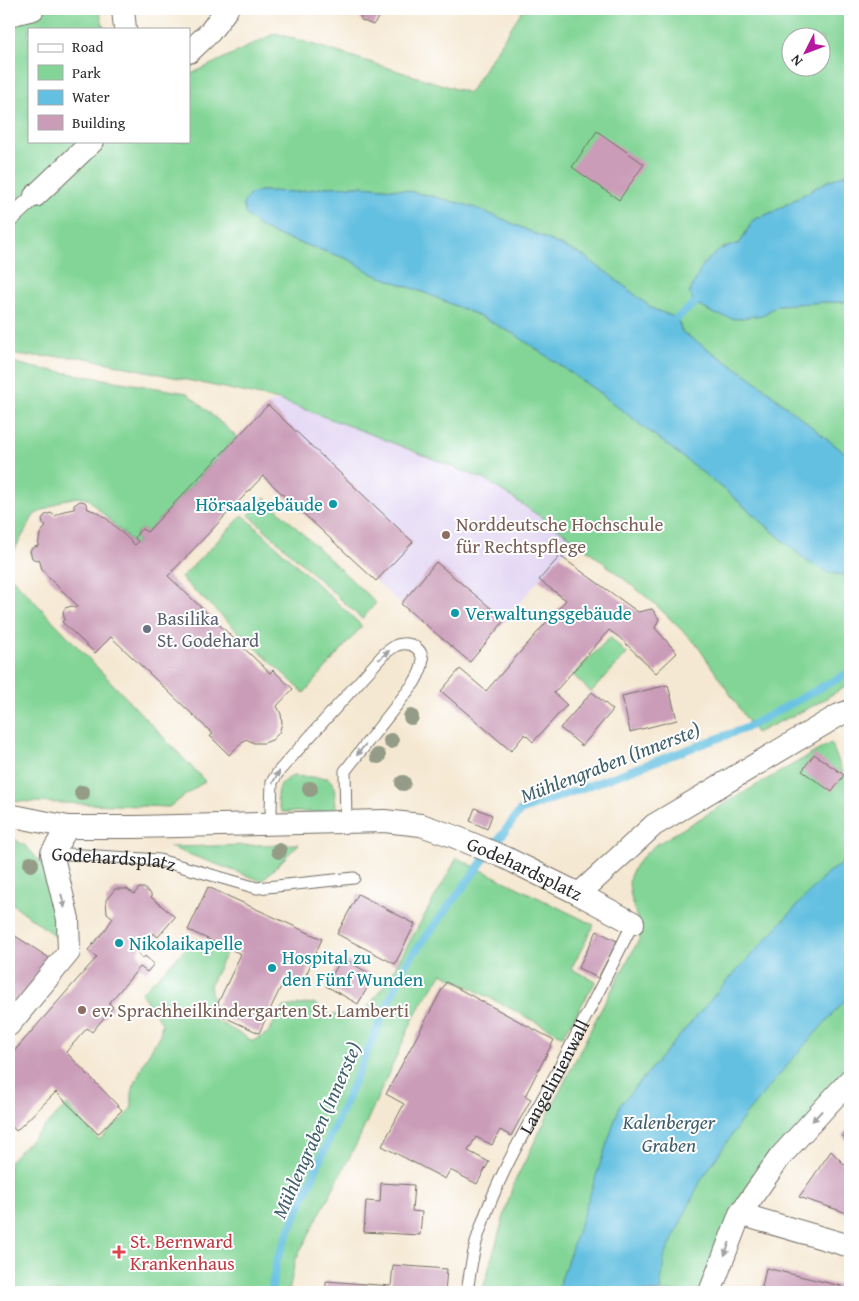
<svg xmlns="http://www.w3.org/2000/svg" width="859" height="1301" viewBox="0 0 859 1301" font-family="'Gentium Book Plus',serif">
<rect width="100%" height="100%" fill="#fff"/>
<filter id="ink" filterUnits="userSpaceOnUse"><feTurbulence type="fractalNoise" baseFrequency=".02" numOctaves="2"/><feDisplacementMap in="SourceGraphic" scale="10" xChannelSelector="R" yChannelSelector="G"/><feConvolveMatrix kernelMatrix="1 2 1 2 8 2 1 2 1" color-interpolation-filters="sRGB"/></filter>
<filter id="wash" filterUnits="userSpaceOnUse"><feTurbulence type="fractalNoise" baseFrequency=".0096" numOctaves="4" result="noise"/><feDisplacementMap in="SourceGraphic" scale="20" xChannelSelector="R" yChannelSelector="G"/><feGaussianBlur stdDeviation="1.12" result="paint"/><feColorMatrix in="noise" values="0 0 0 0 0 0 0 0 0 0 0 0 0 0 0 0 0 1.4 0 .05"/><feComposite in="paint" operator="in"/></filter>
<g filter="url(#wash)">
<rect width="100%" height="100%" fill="#f5e8d2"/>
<path fill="#e1d4f3" d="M279,400L368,433L486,480L575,540L539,580L470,662L401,604L263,476L183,560L150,529L268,405Z"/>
<path fill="#83d597" stroke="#578061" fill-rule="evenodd" d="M53,9H99L104,29H29V141H189V75L276,33L469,93L523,9H850V172L826,182L773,212L753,220L740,243L721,249L695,303L714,314L763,315L778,305L827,302H850V457L822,435L753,379L682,332L677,318L653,309L610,275L582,255L505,220L470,206L435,197L404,190L362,186L325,187L298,192L260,191L243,204L246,215L259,226L276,235L348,259L373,274L425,293L475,314L516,335L597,391L724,489L808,562L844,575L850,572V684L811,707L756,733L697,645L654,603L575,540L486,480L368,433L279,400L81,357L21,356L9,353V16L35,10ZM792,38H822V68H792Z
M9,361L31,367L187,393L237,437L147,532L142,529L137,532L135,538L138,542L135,545L88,499L77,497L63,500L34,515L9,560Z
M265,498L376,603L362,619L249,515Z
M243,515L362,626L304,693L181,578Z
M9,575L18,584L205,781L169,807L9,801Z
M610,637L627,654L591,692L573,675Z
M831,743L850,789V1075L778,1156L707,1292H482L513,1185L597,1017L642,934C638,922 626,887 630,877C634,864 644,855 654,846L748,790Z
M293,776L328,778L334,785L336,807L331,812H282C277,804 274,792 282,783C284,780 290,778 293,776Z
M9,836L27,847L50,873L65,944L9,901Z
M299,844L262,881L169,847Z
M457,858L594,925L571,969L596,981L563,1036L442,973L416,1013L358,1141L295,1261L289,1292H9V1161L67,1105L99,1140L126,1115L132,1107V1091L143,1064L160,1034L162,1023L141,993L196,939L227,951L210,985L215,1020L253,1041L268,1033L283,1007L314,1003L330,1015L364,1013L389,978Z"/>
<path fill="#63c0e1" stroke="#477686" d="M850,172V302H827L778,305L763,315L735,319L714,314L695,303L689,293L704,263L721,249L740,243L753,220L773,212L826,182Z
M362,186L404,190L435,197L470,206L505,220L582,255L610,275L653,309L677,318L682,332L753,379L822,435L850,457V572L845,575L829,573L808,562L724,489L597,391L516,335L475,314L425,293L373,274L348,259L276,235L259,226L246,215L243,204L250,194L260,191L298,192L325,187Z
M850,859V995L804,1046L746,1114L700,1182L664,1258L660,1292H557L620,1105L718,991L828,872Z"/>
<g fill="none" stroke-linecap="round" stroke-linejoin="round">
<path stroke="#63c0e1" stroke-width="8" d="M677,318L695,303
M271,1292L277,1259L405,965L520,811L746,728L850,672"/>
</g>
<g id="blocks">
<path fill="#ca9cb8" d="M360,9H385L373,25L361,20Z
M597,131L644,164L619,200L572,167Z
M268,405L413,542L376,581L263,476L168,576L270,673L273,670L293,689L277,706L281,714L282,723L279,733L272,740L264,743H254L246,739L229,755L210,736L213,734L111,637L95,653L62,622L65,619L64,617L63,612L65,608L72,606L75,608L78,606L50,579L42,569L39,559L36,560L32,558L30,551L32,548L38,546L40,534L46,526L43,524L42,519L45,515L51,513L55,516L64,511L74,509V505L80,501L85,502L87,506L88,509L97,512L107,519L135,545L138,542L135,538L138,532L142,529L147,532Z
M560,556L638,612L652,609L659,619L655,628L677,653L656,673L620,638L609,630L554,693L567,705L533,742L525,734L511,751L441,691L460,669L486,691L566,600L539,580Z
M436,562L505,620L470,662L401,604Z
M668,685L677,720L630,732L622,696Z
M592,692L613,710L582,746L560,728Z
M814,754L844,775L832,792L802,771Z
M475,808L492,815L487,829L470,821Z
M208,887L322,939L302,984L286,976L259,1033L224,1017L227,1010L217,1005L241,954L188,930Z
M139,888H144L151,894V897L175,917L158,937L153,933L137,952L143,959L145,956L154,964L147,972L140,967L109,1003L113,1007L92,1032L87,1028L66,1052L122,1110L98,1134L56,1092L16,1131L9,1123V1057L97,957L88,950L105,930L113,918L107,913L106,900L115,889H127L134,894Z
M358,894L415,924L395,964L337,934Z
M597,931L617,941L598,978L578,968Z
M9,932L54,961L9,1022Z
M342,958L374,976L358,1004L326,986Z
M446,982L554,1040L525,1096L531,1099L511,1136L500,1130L492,1145L476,1137L468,1151L489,1162L477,1184L450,1170L445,1179L382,1146L404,1104L386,1094Z
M850,1128V1145L842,1135Z
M831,1151L850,1170V1214L799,1197Z
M381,1183L414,1185L412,1211L422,1212L420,1235L364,1232L366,1201L380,1202Z
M393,1265L447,1269L445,1292H326V1281L391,1286Z
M766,1268L841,1286L840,1292H761Z"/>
</g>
</g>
<g filter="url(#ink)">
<use href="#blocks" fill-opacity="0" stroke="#726d65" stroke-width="1"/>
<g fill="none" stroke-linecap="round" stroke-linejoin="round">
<g stroke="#726d65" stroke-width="13">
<g id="service">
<path d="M272,824L271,809L272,782L279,771L384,654C388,651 393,647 397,645C403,643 407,643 412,645C429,654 422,670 414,683L345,771L346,821"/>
<path id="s1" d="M52,853L159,860L257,888L354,878"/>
<path id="s2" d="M467,1292C470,1274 472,1254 478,1236C496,1178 528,1126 557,1072C583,1023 608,973 633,923"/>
</g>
</g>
<g stroke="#726d65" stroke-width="18">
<path id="pedestrian" d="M9,220L35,196"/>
</g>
<g stroke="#726d65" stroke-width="24">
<g id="minor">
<path d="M123,9L125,29"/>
<path d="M9,15L33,9"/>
<path d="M189,52L210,32L227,9"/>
<path d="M35,196L93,141"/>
<path id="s3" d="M9,815L68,827H135L384,821L421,825L453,836L506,858L579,894L633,923"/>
<path d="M579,894L654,825L839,715L850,711"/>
<path d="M9,1025L69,952L68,919L52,853L68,827"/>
<path d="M740,1214L850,1246"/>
<path d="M710,1292L740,1214L780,1157L850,1080"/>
</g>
</g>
<use href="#service" stroke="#fff" stroke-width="11"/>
<use href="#pedestrian" stroke="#fff" stroke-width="16"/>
<use href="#minor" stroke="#fff" stroke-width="22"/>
</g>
<g fill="#949c88">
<circle cx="411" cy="717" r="8"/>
<circle cx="391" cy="741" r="8"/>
<circle cx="378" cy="756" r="8"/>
<circle cx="403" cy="783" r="8"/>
<circle cx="310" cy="789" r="8"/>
<circle cx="82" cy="793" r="8"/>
<circle cx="279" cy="851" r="8"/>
<circle cx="31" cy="864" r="8"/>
</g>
<defs><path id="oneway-solid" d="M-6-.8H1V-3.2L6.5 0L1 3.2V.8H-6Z" transform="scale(1.25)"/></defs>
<g fill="#a0a0a0">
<use href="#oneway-solid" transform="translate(384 655) rotate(-41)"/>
<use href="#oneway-solid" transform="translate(361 750) rotate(128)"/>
<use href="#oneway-solid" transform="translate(276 777) rotate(-61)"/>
<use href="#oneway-solid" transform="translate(63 901) rotate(76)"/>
<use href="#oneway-solid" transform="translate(817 1116) rotate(133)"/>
<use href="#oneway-solid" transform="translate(727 1249) rotate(111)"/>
</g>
</g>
<g fill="#0f9aa8" stroke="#fff" stroke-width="2">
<circle cx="333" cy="504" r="5"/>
<circle cx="455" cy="613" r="5"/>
<circle cx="119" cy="943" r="5"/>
<circle cx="272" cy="968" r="5"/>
</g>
<g fill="#8d6e63" stroke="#fff" stroke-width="2">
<circle cx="446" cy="535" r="5"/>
<circle cx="82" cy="1010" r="5"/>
</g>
<circle fill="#6b7280" stroke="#fff" stroke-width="2" cx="147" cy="629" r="5"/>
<path fill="#e0444e" stroke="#fff" stroke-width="2" d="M116.5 1244.5h5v5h5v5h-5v5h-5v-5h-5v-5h5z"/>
<g text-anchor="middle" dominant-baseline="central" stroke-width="4" stroke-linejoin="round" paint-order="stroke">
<g font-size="19" fill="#0d838f" stroke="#fff" text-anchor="start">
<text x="323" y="504" text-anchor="end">Hörsaalgebäude</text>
<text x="465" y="613">Verwaltungsgebäude</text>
<text x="129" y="943">Nikolaikapelle</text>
<text x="282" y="957">Hospital zu<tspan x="282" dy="22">den Fünf Wunden</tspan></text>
</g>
<g font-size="19" fill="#785e54" stroke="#fff" text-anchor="start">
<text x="456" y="524">Norddeutsche Hochschule<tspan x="456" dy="22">für Rechtspflege</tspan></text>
<text x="92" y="1010">ev. Sprachheilkindergarten St. Lamberti</text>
</g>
<g font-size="19" fill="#5b616d" stroke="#fff" text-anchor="start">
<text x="157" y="618">Basilika<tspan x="157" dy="22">St. Godehard</tspan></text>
</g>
<g font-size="19" fill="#2b2b2b" stroke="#fff">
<text stroke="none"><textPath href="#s1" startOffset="62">Godehardsplatz</textPath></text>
<text stroke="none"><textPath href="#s3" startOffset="526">Godehardsplatz</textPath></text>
<text stroke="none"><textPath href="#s2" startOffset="234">Langelinienwall</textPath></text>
</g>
<g font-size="19" fill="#be3a42" stroke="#fff" text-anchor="start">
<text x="130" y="1241">St. Bernward<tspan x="130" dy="22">Krankenhaus</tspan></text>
</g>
<g font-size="20" font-style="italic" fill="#3f5f6b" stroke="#fff">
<text transform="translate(610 762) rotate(-21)">Mühlengraben (Innerste)</text>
<text x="669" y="1121">Kalenberger<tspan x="669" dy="23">Graben</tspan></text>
<text transform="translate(316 1130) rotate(-66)">Mühlengraben (Innerste)</text>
</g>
</g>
<rect width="859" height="1301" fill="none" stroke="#fff" stroke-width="30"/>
<rect x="28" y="28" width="162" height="115" fill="#ffffff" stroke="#aaaaaa"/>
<rect x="38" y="44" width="25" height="8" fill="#ffffff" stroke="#aaaaaa"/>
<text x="72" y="52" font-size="15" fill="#2b2b2b">Road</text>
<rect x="38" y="65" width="25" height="15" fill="#83d597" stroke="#aaaaaa"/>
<text x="72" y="78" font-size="15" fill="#2b2b2b">Park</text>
<rect x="38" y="90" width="25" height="15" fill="#63c0e1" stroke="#aaaaaa"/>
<text x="72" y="102" font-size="15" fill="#2b2b2b">Water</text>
<rect x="38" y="115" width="25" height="15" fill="#ca9cb8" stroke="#aaaaaa"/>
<text x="72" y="128" font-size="15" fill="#2b2b2b">Building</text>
<g transform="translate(806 52) rotate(228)"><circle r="24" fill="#ffffff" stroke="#aaaaaa"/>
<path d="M0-4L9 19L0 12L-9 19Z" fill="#b5179e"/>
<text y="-8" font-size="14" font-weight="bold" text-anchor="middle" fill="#2b2b2b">N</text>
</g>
</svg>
